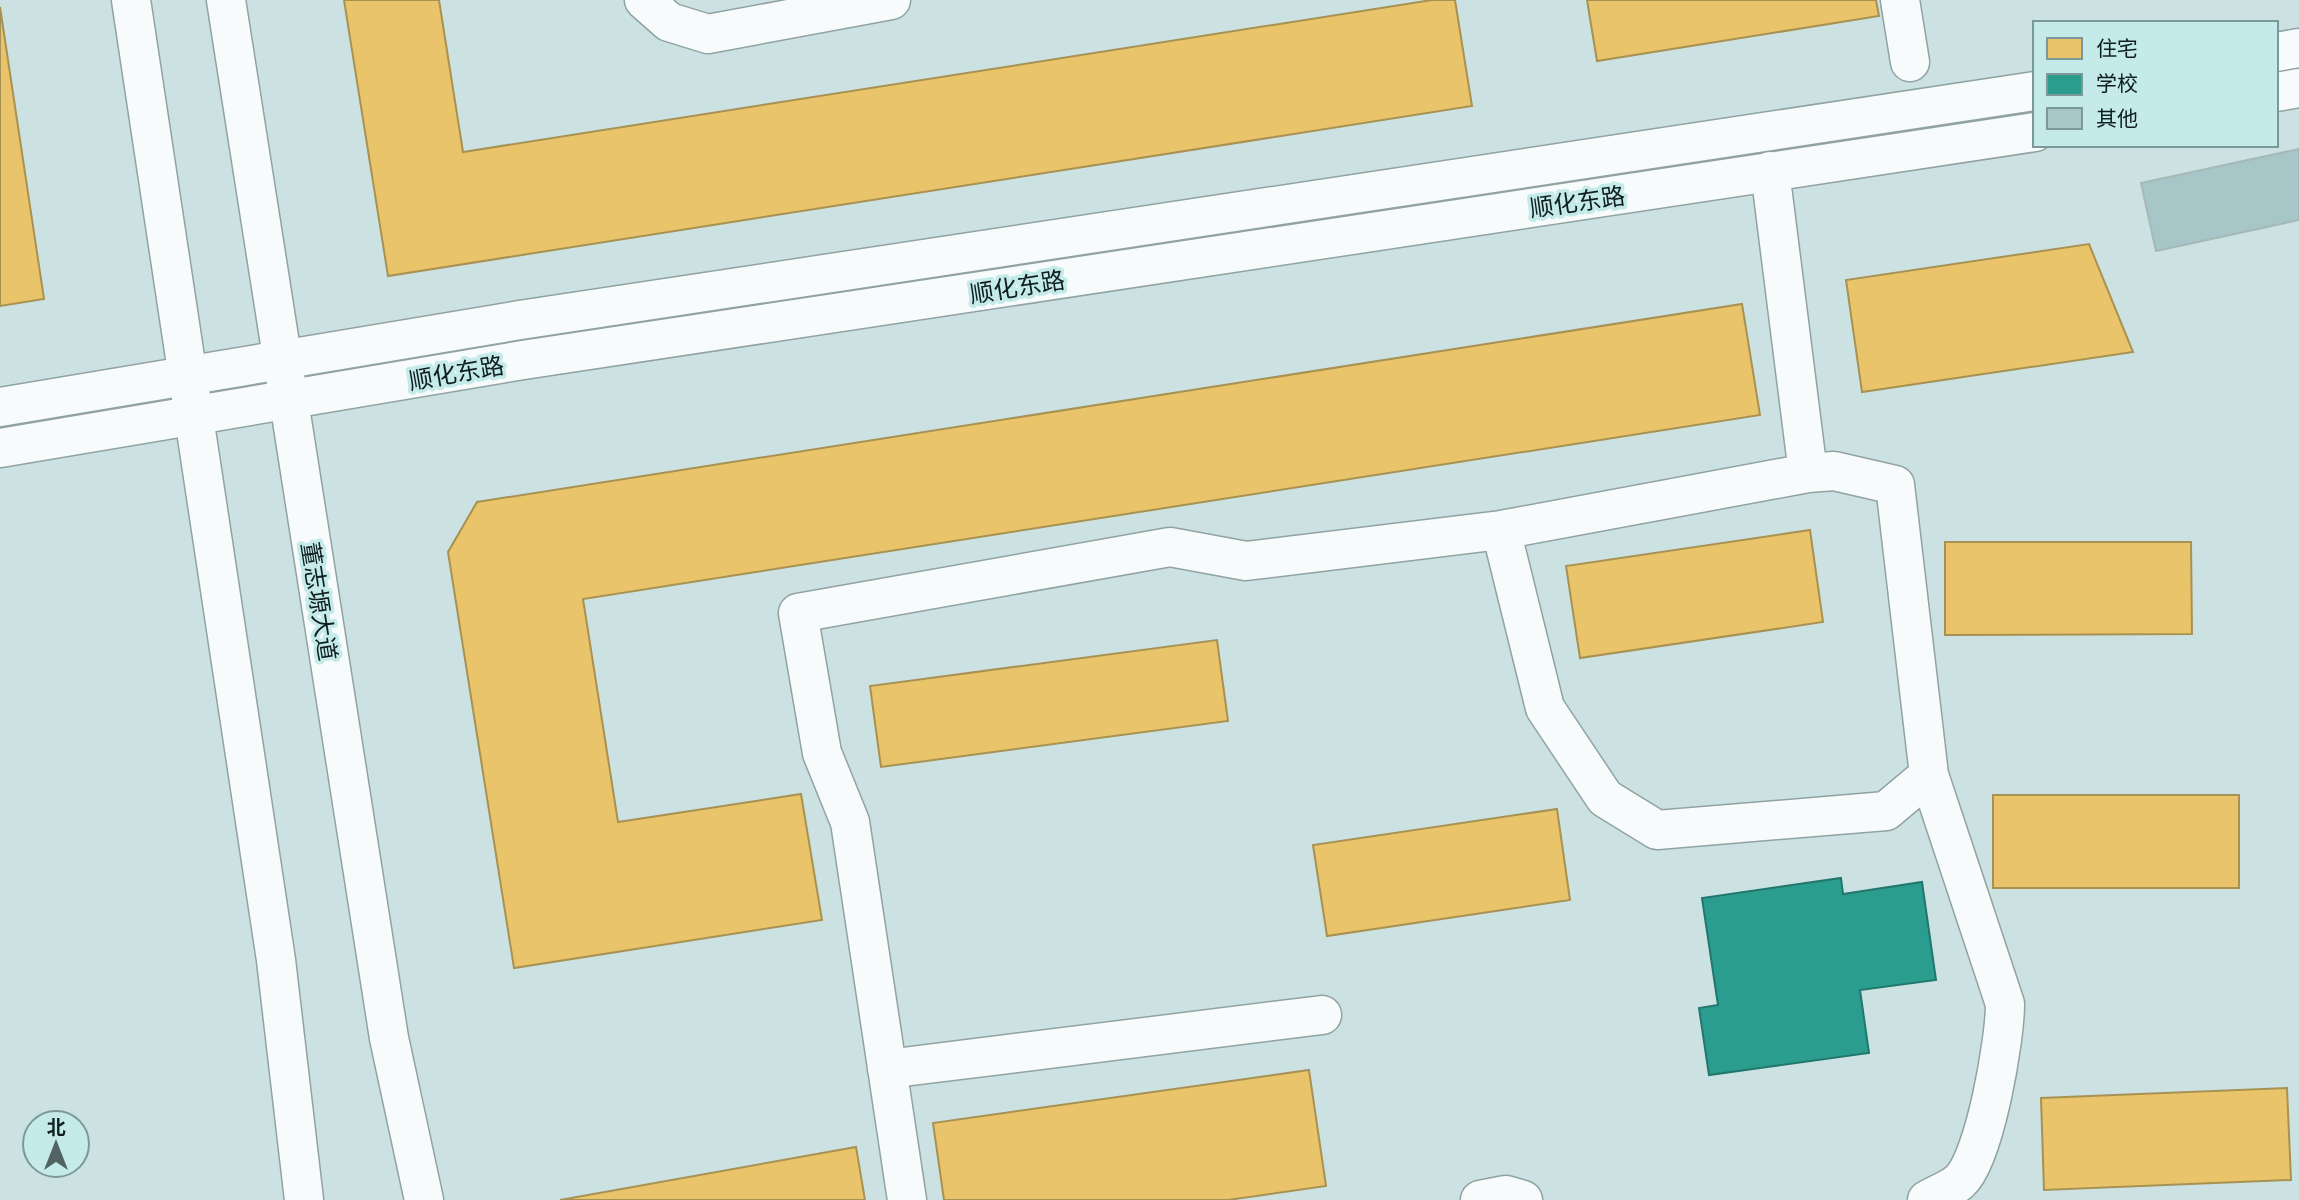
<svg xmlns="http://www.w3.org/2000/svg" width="2299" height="1200" viewBox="0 0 2299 1200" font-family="Literata,'Noto Sans SC',serif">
<rect width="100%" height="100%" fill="#cce2e2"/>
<path fill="#e9c46a" stroke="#a89253" stroke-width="2" d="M344,0H439L463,152L1432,0H1455L1472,106L388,276Z
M1587,0H1876L1879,16L1597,61Z
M0,7L44,299L0,306Z
M2089,244L2133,352L1862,392L1846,280Z
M1742,304L1760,415L583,599L618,822L801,794L822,920L514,968L448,552L477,502Z
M1810,530L1823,622L1580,658L1566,566Z
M1945,542H2191L2192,634L1945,635Z
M1217,640L1228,721L881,767L870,686Z
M1993,795H2239V888H1993Z
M1557,809L1570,900L1327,936L1313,845Z
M1309,1070L1326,1186L1228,1200H944L933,1123Z
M2287,1088L2291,1180L2044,1190L2041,1098Z
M856,1147L865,1200H560Z"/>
<path fill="#2a9d8f" stroke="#22776d" stroke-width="2" d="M1841,878L1843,894L1922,882L1936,980L1860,990L1869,1053L1709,1075L1699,1008L1718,1005L1702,898Z"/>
<path fill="#a7c6c7" stroke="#a7b8b8" stroke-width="2" d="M2299,149V220L2156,251L2141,183Z"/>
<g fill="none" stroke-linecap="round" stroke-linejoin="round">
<g stroke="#91a2a2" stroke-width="41">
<path id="minor" d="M644,0L669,22L708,34L891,0
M1900,0L1910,62
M2276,52L2299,48
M2276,92L2299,88
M1770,171L1808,473
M0,407L520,320L2035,91
M0,448L523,360L2035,132
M1501,530L1545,708L1605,798L1657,830L1886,811L1929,775
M887,1069L1322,1015
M907,1200L850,822L822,753L798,613L1170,547L1246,561L1501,530L1808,473L1834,471L1895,485L1929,775L2005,1004C2005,1039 1985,1158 1960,1181C1952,1189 1937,1194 1927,1200
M1480,1200L1506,1195L1523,1200"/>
</g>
<g stroke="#91a2a2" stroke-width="41">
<path id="major" d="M131,0L276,960L304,1200
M226,0L389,1038L424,1200"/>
</g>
<use href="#minor" stroke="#f7fbfb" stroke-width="38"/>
<use href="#major" stroke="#f7fbfb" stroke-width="38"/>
</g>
<g text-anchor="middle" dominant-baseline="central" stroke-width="7" stroke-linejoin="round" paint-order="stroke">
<g font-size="24" fill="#101e1e" stroke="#c4eaea">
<text transform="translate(1577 200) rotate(-8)">顺化东路</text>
<text transform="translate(1017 285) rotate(-9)">顺化东路</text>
<text transform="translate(456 371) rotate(-10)">顺化东路</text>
<text transform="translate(321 601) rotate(81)">董志塬大道</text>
</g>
</g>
<rect x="2033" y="21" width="245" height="126" fill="#c4eaea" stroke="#7c9898" stroke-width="2"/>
<rect x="2047" y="38" width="35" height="21" fill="#e9c46a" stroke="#7c9898" stroke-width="2"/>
<text x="2096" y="56" font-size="21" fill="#101e1e">住宅</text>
<rect x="2047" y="74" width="35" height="21" fill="#2a9d8f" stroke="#7c9898" stroke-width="2"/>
<text x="2096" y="91" font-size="21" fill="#101e1e">学校</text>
<rect x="2047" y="108" width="35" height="21" fill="#a7c6c7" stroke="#7c9898" stroke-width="2"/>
<text x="2096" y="126" font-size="21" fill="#101e1e">其他</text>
<g transform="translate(56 1144)"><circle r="33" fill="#c4eaea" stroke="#7c9898" stroke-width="2"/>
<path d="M0-5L12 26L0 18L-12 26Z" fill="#526363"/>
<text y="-10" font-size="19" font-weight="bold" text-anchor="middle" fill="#101e1e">北</text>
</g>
</svg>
